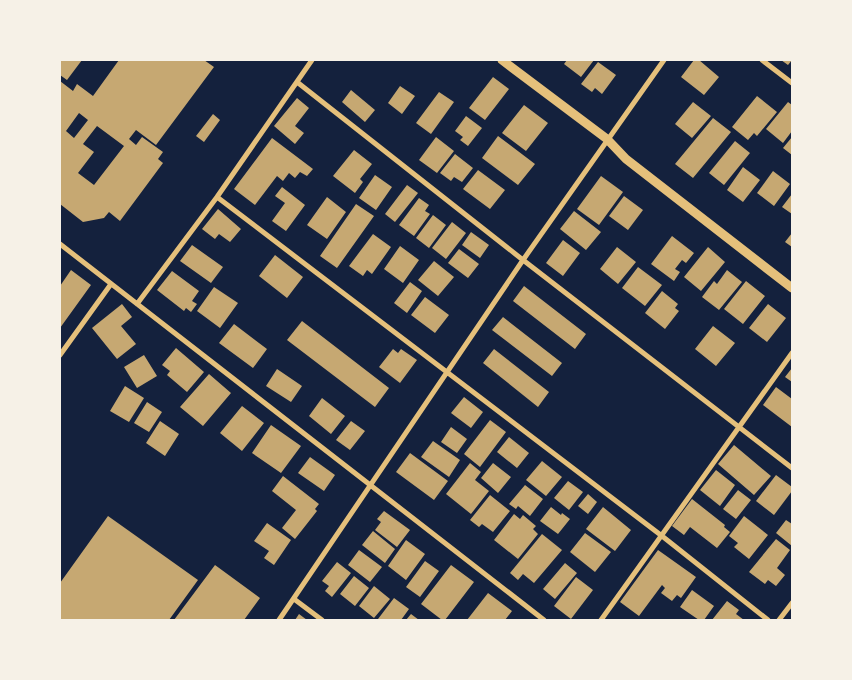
<svg xmlns="http://www.w3.org/2000/svg" width="852" height="680" viewBox="0 0 852 680" font-family="'Alegreya Sans',sans-serif">
<rect width="100%" height="100%" fill="#14213d"/>
<path fill="#c6a872" fill-rule="evenodd" d="M60,60H82L67,80L60,75Z
M119,60H204L214,67L156,145L136,130L129,139L136,145L142,137L163,152L158,159L163,163L120,221L109,212L104,218L83,222L60,204V81L73,91L77,84L93,96ZM79,113L88,120L74,138L66,131ZM97,126L124,146L94,185L78,173L94,152L83,144Z
M567,60H594L581,77L564,64Z
M694,60H699L719,77L704,95L681,77Z
M781,60H792L788,65Z
M598,62L616,75L602,94L595,88L592,92L581,84Z
M493,77L509,89L485,120L469,108Z
M400,86L415,96L402,114L388,103Z
M351,90L375,110L365,122L342,102Z
M439,92L454,102L431,134L416,123Z
M757,96L777,112L757,136L754,133L748,140L732,127Z
M297,98L309,108L295,126L304,133L295,144L274,126Z
M693,102L711,116L692,138L675,124Z
M788,102L792,105V131L783,143L766,129Z
M524,105L548,123L526,151L502,133Z
M213,114L220,120L204,142L196,136Z
M466,116L482,128L468,146L460,140L463,137L455,131Z
M713,118L731,132L693,178L675,164Z
M498,136L535,164L518,185L482,158Z
M436,137L454,151L437,173L419,160Z
M792,137V155L783,148Z
M272,138L313,169L307,176L300,172L295,178L289,173L283,181L277,176L255,205L234,189Z
M735,141L750,153L724,185L709,173Z
M354,150L372,164L360,179L363,182L355,193L333,176Z
M455,154L473,168L462,182L454,177L451,181L440,173Z
M743,167L760,180L743,202L727,190Z
M478,170L505,190L490,209L463,189Z
M773,171L790,184L774,206L757,193Z
M375,175L392,187L376,210L359,198Z
M601,176L623,192L599,225L577,209Z
M407,185L418,193L395,222L385,214Z
M282,187L305,205L286,231L272,221L285,203L275,196Z
M792,194V214L782,207Z
M624,196L643,210L628,230L609,216Z
M327,197L346,212L327,239L307,225Z
M419,198L429,205L425,211L430,214L414,236L399,225Z
M356,204L374,216L337,268L320,256Z
M218,209L241,229L230,242L219,234L215,239L202,229Z
M574,211L601,232L586,250L560,229Z
M433,215L446,225L429,248L416,238Z
M452,222L466,233L446,259L432,248Z
M471,232L489,245L480,258L462,245Z
M792,233V247L785,242Z
M373,234L391,247L372,274L367,270L363,276L349,266Z
M672,236L694,253L686,263L682,260L675,269L680,272L674,281L651,264Z
M563,240L580,253L563,276L546,263Z
M192,245L223,267L211,283L180,261Z
M400,246L419,260L403,283L384,269Z
M617,247L636,262L618,284L600,269Z
M708,247L725,262L701,291L684,277Z
M459,249L479,264L468,278L448,263Z
M275,255L303,277L287,298L259,276Z
M434,261L454,277L438,296L418,280Z
M638,267L662,285L645,306L622,288Z
M71,270L91,285L60,328V286Z
M727,270L742,282L719,310L702,297L714,281L717,284Z
M172,271L199,291L192,301L197,304L191,312L186,308L184,311L157,290Z
M746,281L765,296L743,324L724,309Z
M410,282L422,291L407,313L394,303Z
M524,286L586,334L575,349L513,301Z
M214,287L238,303L220,328L197,311Z
M662,291L678,304L675,308L679,311L665,329L645,313Z
M425,297L449,315L435,333L411,315Z
M122,304L132,317L121,326L136,344L117,359L92,328Z
M768,304L786,318L767,342L749,328Z
M503,317L562,363L552,376L492,330Z
M302,321L389,388L375,407L287,340Z
M234,324L267,349L253,368L219,343Z
M713,326L735,343L716,366L695,349Z
M176,348L204,372L187,392L167,375L170,371L162,365Z
M393,349L398,353L401,349L417,360L400,383L379,367Z
M494,349L549,392L538,407L483,363Z
M144,355L157,376L137,388L124,367Z
M792,368V382L785,377Z
M277,369L302,386L291,402L266,386Z
M209,374L231,393L203,426L180,407Z
M125,386L144,398L129,422L110,411Z
M776,387L792,399V427L763,405Z
M464,397L483,412L471,428L451,413Z
M322,398L345,416L331,434L309,416Z
M147,402L162,412L149,432L134,423Z
M242,406L264,423L242,451L220,433Z
M490,420L506,432L480,467L464,454Z
M160,421L179,434L165,456L146,443Z
M351,421L365,431L350,450L336,440Z
M271,425L301,446L281,473L252,453Z
M451,427L467,439L457,453L441,442Z
M509,437L529,453L517,468L497,452Z
M433,441L460,460L449,477L421,457Z
M734,445L771,476L754,495L718,464Z
M410,453L448,481L434,500L396,472Z
M310,457L335,475L324,491L298,473Z
M542,461L562,477L546,496L526,480Z
M470,463L481,472L475,480L489,491L471,514L446,494Z
M493,463L511,477L498,493L481,478Z
M716,470L735,485L720,506L700,490Z
M776,475L792,487V491L774,515L756,501Z
M283,476L319,504L315,509L317,511L295,539L282,528L296,510L272,491Z
M568,481L583,492L569,510L554,498Z
M525,485L543,499L530,516L518,506L516,509L509,504Z
M738,490L751,500L736,519L723,509Z
M588,494L597,502L588,514L578,506Z
M490,495L510,511L493,532L482,524L479,527L470,520Z
M692,499L725,525L724,527L730,532L717,548L690,527L684,535L672,526Z
M551,507L561,515L562,513L570,519L558,534L540,521Z
M603,507L631,530L615,551L586,529Z
M384,511L410,530L397,547L375,530L381,522L377,519Z
M514,514L520,519L523,515L536,526L533,529L538,534L518,559L494,540Z
M108,516L198,580L169,620H60V583Z
M744,516L768,535L749,559L734,547L738,543L729,536Z
M786,520L792,524V546L776,533Z
M267,523L291,540L274,565L264,558L269,551L254,541Z
M373,531L395,549L385,563L362,545Z
M585,533L611,552L595,572L570,552Z
M542,534L562,550L534,583L523,574L518,580L510,573Z
M776,539L790,550L777,568L785,575L776,586L768,580L765,584L749,572Z
M406,540L425,554L406,580L388,566Z
M359,550L382,567L370,582L348,565Z
M658,550L696,577L681,598L677,595L672,601L661,593L665,588L662,585L639,616L620,602Z
M425,561L439,571L420,597L406,587Z
M337,562L351,573L332,597L325,591L329,586L322,581Z
M565,563L577,573L555,599L543,589Z
M215,565L260,598L244,620H174Z
M451,565L474,582L445,620H442L421,604Z
M354,576L369,588L355,606L340,594Z
M576,577L593,590L571,619L554,606Z
M374,586L390,599L374,618L359,606Z
M692,590L714,606L704,620H699L680,607Z
M488,593L512,611L505,620H467Z
M394,598L409,609L401,620H380L378,619Z
M727,601L739,610L736,614L744,620H712Z
M299,614L307,620H295Z
M411,614L419,620H406Z"/>
<g fill="none" stroke-linecap="round" stroke-linejoin="round">
<path stroke="#e5c07b" stroke-width="5" d="M762,60L792,83
M297,82L523,260L792,468
M217,197L662,536L768,620
M60,244L544,620
M137,304L217,197L312,60
M60,355L111,284
M294,599L322,620
M279,620L523,260L664,60
M601,620L792,353
M779,620L792,603"/>
<path stroke="#e5c07b" stroke-width="9" d="M502,60L607,139L626,159L792,288"/>
</g>
<rect width="852" height="680" fill="none" stroke="#f6f1e7" stroke-width="122"/>
</svg>
